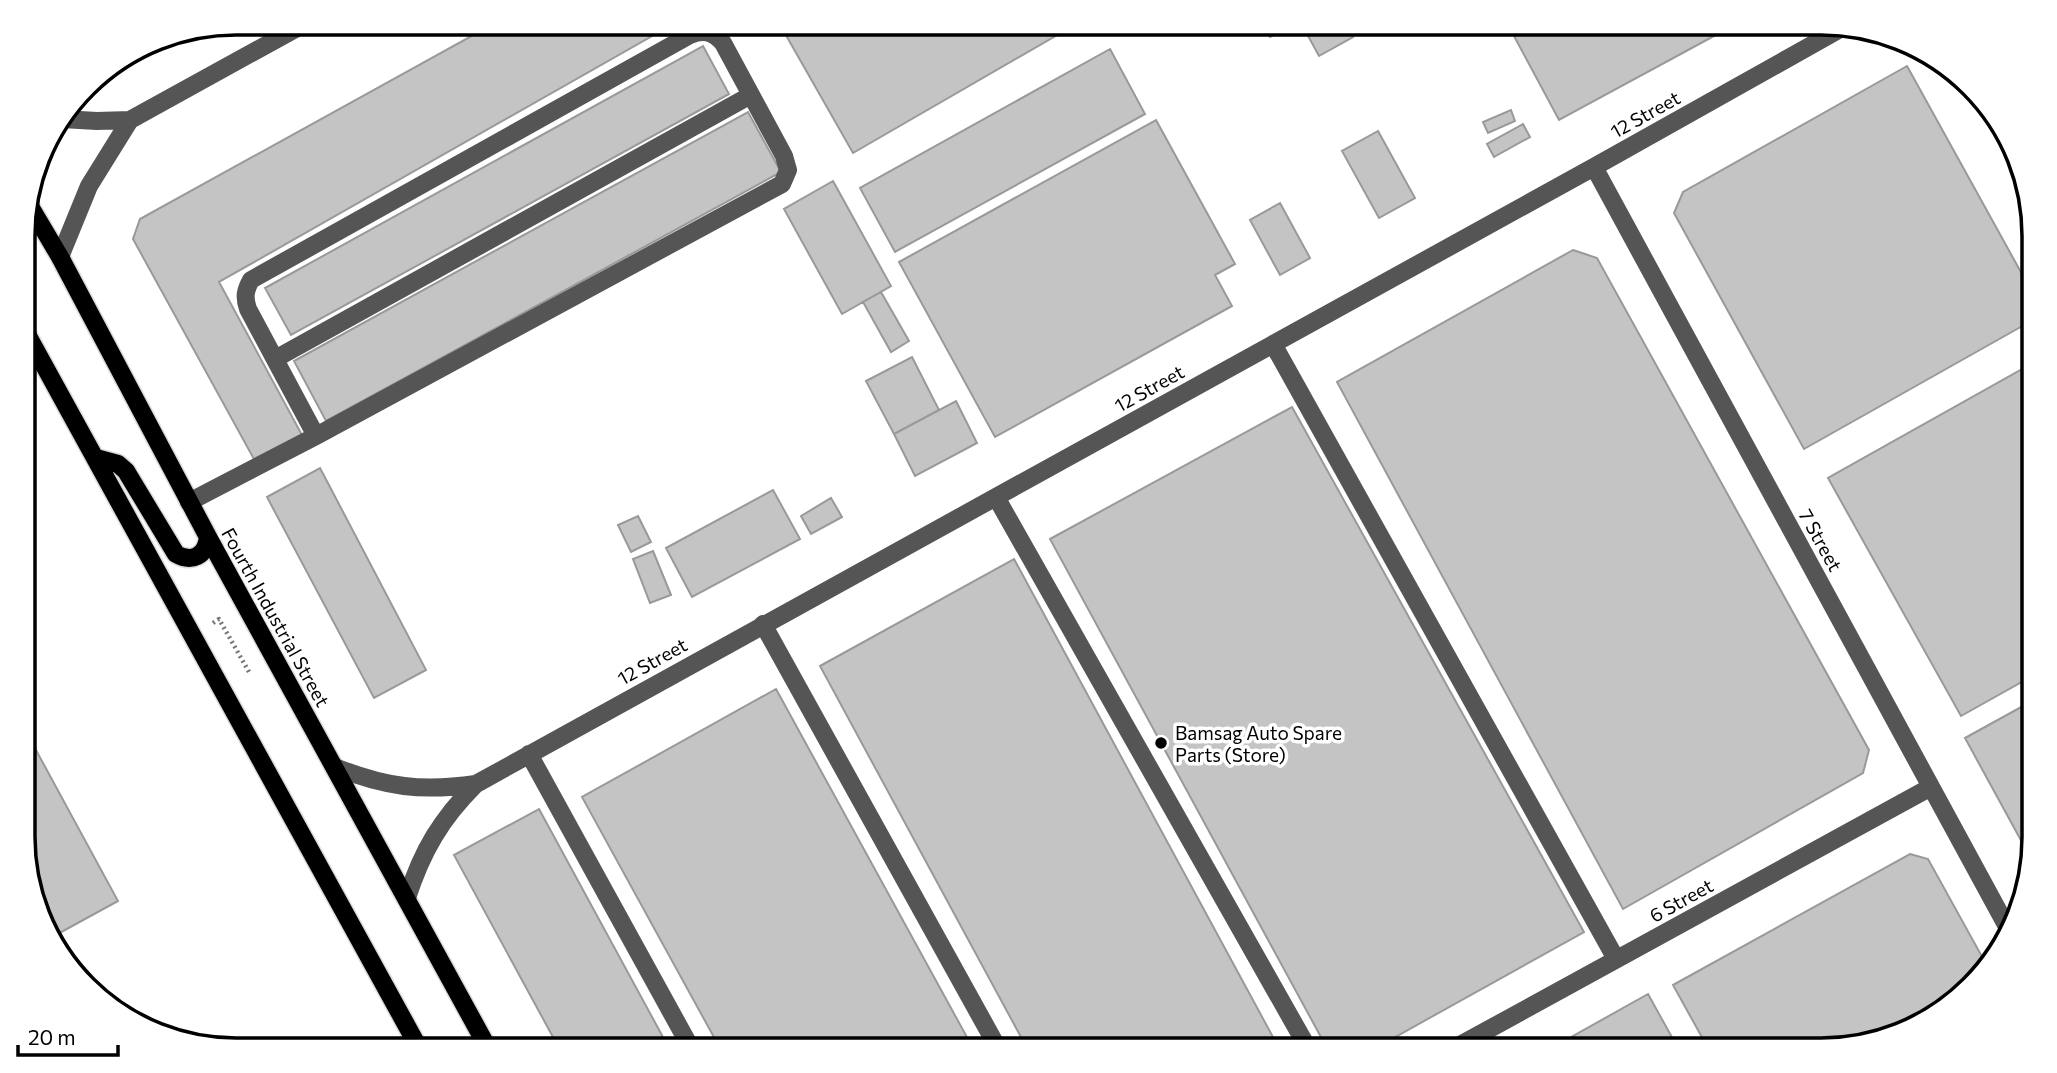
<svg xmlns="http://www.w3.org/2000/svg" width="2057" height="1073" viewBox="0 0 2057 1073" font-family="Commissioner,sans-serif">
<rect width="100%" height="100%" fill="#fff"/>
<path fill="#c4c4c4" stroke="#999" stroke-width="2" d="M495,23H675L219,282L302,435L255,461L133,239L140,219Z
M779,23H1078L853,153Z
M1262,23H1295L1270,37Z
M1301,23H1345L1353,37L1319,56Z
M1507,23H1738L1559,120Z
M703,46L729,94L291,335L265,288Z
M1110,49L1145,114L895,252L860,188Z
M1907,66L2033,294V320L1804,449L1674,213L1683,192Z
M1511,110L1515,121L1488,133L1483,122Z
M748,112L781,172L326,421L294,361Z
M1156,120L1235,264L1215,275L1232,306L995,437L899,262Z
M1523,124L1530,137L1494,157L1487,144Z
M1378,131L1415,198L1379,218L1342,151Z
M833,181L891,286L842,314L784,209Z
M1280,203L1310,258L1280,275L1250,220Z
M1573,250L1597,258L1869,750L1863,773L1623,909L1337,382Z
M881,292L909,341L891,352L863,302Z
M912,357L939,410L894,434L866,381Z
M2033,363L2034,675L1961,716L1828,478Z
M956,401L977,443L915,476L894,434Z
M1292,407L1584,932L1372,1050H1328L1050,539Z
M320,468L426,670L374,698L267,497Z
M773,490L800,539L692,597L666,548Z
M831,498L842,517L811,534L801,516Z
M638,516L651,542L631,552L618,525Z
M653,551L671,595L650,603L633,559Z
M1014,559L1280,1050H1028L820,666Z
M776,689L974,1050H721L582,797Z
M2034,700V837L2023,844L1965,738Z
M24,728L118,901L54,936L25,866Z
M539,809L670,1050H560L454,855Z
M1910,854L1928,859L1985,962L1939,1015L1835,1050H1709L1673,985Z
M1648,994L1679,1050H1548Z"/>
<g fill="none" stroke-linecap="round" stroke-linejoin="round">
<g stroke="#dbdbdb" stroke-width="21">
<path id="major" d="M28,203L60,257L208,537L489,1050
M23,327L420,1050
M96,458L118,464L126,471L176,554C192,563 206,556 208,537"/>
</g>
<path stroke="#777" stroke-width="4.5" stroke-dasharray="2 3.5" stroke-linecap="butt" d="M213,623L219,619L249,672"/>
<path stroke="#555" stroke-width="18" d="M62,119L97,121L130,120L306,23
M1594,167L2011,934
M60,257L89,186L130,120
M1273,344L1616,959
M275,359L751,95
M996,497L1309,1050
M189,502L316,436L782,184L788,170L784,156L723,43C713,32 704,29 690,35L251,280C245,291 244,297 248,309L316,436
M763,624L999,1050
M529,754L692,1050
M335,767C385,787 422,792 476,784
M407,898C422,851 441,819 476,784L1594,167L1842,28
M1451,1050L1931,787"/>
<use href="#major" stroke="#000" stroke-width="18"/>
</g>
<circle fill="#000" stroke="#fff" stroke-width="2.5" cx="1161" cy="743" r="7"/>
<g text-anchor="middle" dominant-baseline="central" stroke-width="7" stroke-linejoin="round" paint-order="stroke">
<g font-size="19" fill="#000" stroke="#fff">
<text transform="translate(1645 114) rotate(-29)">12 Street</text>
<text transform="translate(1149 388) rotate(-29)">12 Street</text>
<text transform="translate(1821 540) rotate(61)">7 Street</text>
<text transform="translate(276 617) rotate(61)">Fourth Industrial Street</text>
<text transform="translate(652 661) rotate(-29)">12 Street</text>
<text transform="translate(1681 900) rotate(-29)">6 Street</text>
</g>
<g font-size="19" fill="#000" stroke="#fff" text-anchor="start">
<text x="1175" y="732">Bamsag Auto Spare<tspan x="1175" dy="22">Parts (Store)</tspan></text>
</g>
</g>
<path d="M0 0H2057V1073H0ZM236 35H1821A201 201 0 0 1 2022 236V837A201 201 0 0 1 1821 1038H236A201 201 0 0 1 35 837V236A201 201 0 0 1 236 35Z" fill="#fff" fill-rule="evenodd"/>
<path fill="none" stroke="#000" stroke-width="3.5" d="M236 35H1821A201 201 0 0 1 2022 236V837A201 201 0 0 1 1821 1038H236A201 201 0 0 1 35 837V236A201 201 0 0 1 236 35Z"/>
<path d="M18 1045v10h100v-10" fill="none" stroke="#000000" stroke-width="3.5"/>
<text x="28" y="1045" font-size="21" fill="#000000" stroke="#ffffff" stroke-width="5" paint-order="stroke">20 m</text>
</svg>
